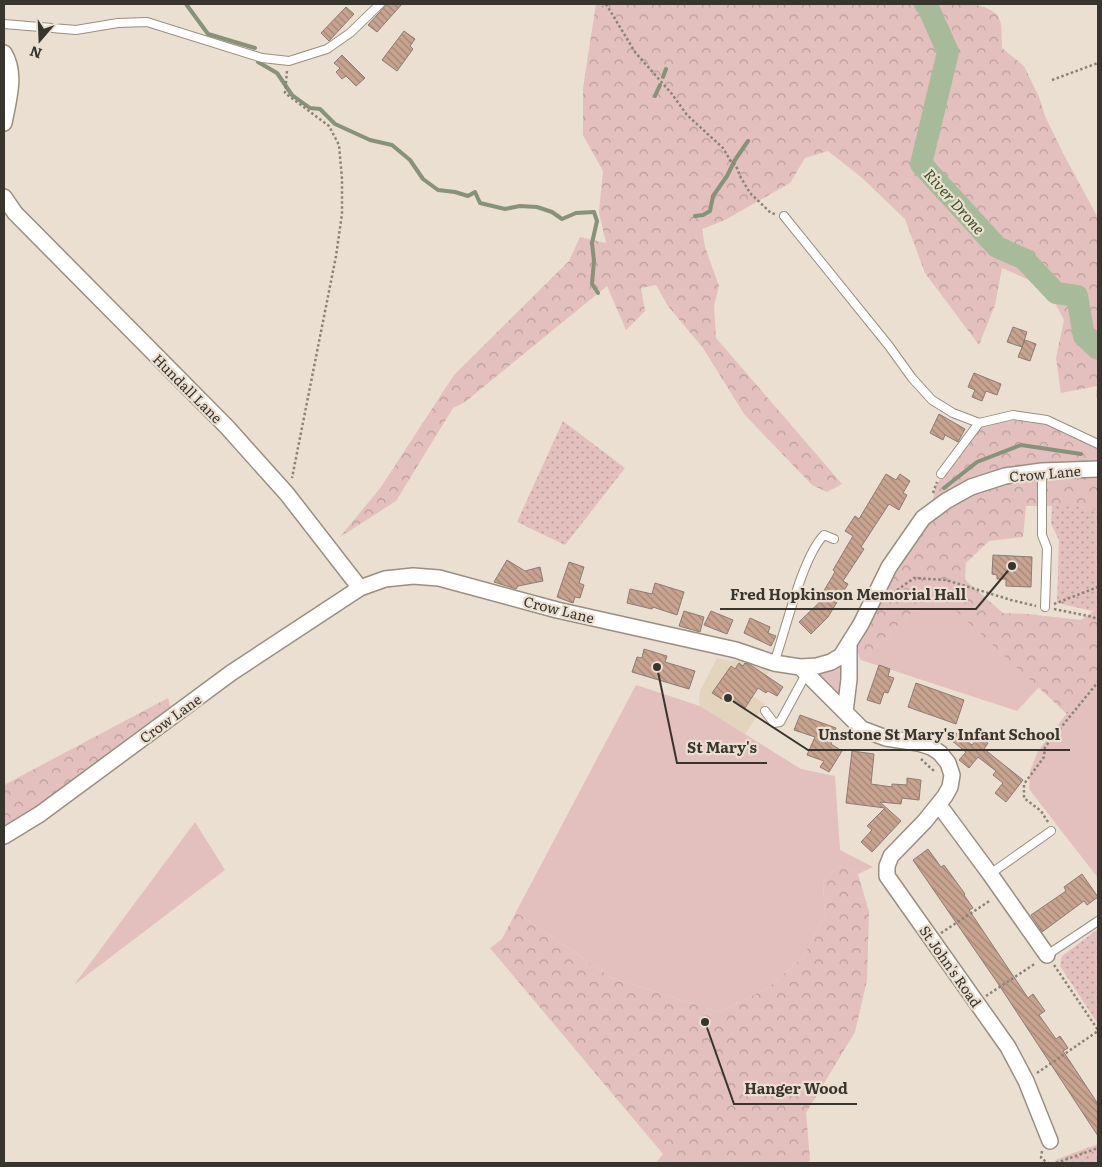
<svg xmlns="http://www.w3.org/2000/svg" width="1102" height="1167" viewBox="0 0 1102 1167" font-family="Literata,serif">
<defs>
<pattern id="forest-crowns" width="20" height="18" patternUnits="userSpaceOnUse" patternTransform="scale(1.25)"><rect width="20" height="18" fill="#e3c0be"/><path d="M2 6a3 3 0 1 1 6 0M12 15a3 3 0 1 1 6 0" fill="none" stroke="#b99d9b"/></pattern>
<pattern id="park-dots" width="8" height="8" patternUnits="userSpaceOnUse" patternTransform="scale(1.25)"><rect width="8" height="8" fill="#e3c0be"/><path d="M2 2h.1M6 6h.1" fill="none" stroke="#b99d9b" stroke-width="1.8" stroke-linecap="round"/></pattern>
<pattern id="building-back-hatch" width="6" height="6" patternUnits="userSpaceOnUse" patternTransform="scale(1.25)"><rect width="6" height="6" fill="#c8a390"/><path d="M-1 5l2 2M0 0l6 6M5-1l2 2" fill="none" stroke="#a38676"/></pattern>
</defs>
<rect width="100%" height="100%" fill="#eadfd0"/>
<path fill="#e3d4be" d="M717,658L730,661L740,660L770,670L753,696L765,704L745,734L700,706L699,700L700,691Z"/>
<path fill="#e3c0be" d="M940,596L1039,687L1017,711L861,660L924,601Z
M841,664L846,665L842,696H838L818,677L819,673L832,670Z
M1098,673V878L1029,789L1030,771L1038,751Z
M636,685L700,706L801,769L835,776L840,850L873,867L858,874L840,865L823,882L825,916L803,957L768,988L719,1012L612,978L516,912Z
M195,822L225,870L74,985Z"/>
<path fill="url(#forest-crowns)" d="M596,4H973C1005,12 1001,19 1002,48L1024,66L1039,97L1045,116L1063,153L1098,218V397H1096L1097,386L1061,393L1056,358L1064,320L1055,303L1029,280L1002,268L995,305L979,345L925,273L905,219L861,177L828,151L805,158L790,183L725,220L702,229L705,247L719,286L714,306L716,338L842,484L827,492L812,485L744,414L703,348L668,306L656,285L641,288L645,311L626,330L607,286L465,402L453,408L396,501L340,537L381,487L454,375L569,261L580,237L606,243L599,212L603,171L583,135V88Z
M1008,420L1045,423L1098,448V511L1076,506H1026L1023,537L989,541L966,563L965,580L1003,613L1028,614L1081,620L1098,608V673L1067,714L940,596L924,601L861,660L856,649L893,572L927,528L936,485L986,421Z
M168,698L171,710L92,773L4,829V785Z
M840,865L858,874L869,912L867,980L855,1032L806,1113L810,1160L807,1163H656L663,1154L490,948L502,939L516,912L612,978L719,1012L768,988L803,957L825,916L823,882Z"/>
<path fill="url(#park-dots)" d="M563,421L625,468L565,545L517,522Z
M1052,506H1076L1098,511V608L1093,611L1057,603L1059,540L1051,524Z
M1098,929V1024L1060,966L1062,956Z
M1098,1144V1163H1057L1055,1160Z"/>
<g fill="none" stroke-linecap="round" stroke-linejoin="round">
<path stroke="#86927a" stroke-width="4" d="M186,4L208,34L255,48
M258,62L277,73L292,95L310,108L320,109L335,124L370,140L392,145L410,160L423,179L438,190L455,192L468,196L475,192L480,203L505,209L520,206L537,207L552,212L562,219L576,213L594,212L597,221L592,243L594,261L592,284L598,293
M663,77L666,69
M655,96L660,85
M695,216L703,215L710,211L713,196L727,176L735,160L748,141
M944,488L977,462L1021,445L1081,454"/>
<path stroke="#a7bb9a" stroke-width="22" d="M925,4L927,5L948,52L921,164L997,247L1024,259L1056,293L1077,296L1084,336L1098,349"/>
</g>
<path fill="url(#building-back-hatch)" stroke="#8c7c74" d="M387,4H402L377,32L368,25Z
M346,7L354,14L329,41L321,33Z
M404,31L415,39L410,46L413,49L397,71L382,60Z
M342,55L365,78L356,86L346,76L342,79L336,72L340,68L334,63Z
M1013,327L1027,332L1022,347L1007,342Z
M1025,340L1036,344L1030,361L1018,357Z
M974,373L1001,384L997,395L986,391L982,401L972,397L975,390L968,387Z
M939,414L965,429L958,442L945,435L943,440L930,433Z
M886,474L896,480L900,474L910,481L903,493L907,495L899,510L889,504L861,547L864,549L843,581L848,584L828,617L811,634L799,622L826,596L822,594L835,572L833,570L853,536L845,531L855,516L859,519Z
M993,555L1032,557L1031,587L1006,586V579H997V575L992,574Z
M507,560L525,571L540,567L543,581L518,586L516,589L494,582Z
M569,562L584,567L579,583L584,585L580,598L575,597L573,603L557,597Z
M655,583L684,592L677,615L653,607L652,609L627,603L630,589L652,594Z
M684,611L704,617L700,632L679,626Z
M711,611L733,620L727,634L704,625Z
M750,618L770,627L768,633L776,636L771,646L744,633Z
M644,649L667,656L665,662L695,671L689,689L632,672L637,657L642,658Z
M739,663L743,666L745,663L749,664L783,687L777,696L768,691L766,693L758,688L745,708L728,697L725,701L712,693L731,666L735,669Z
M879,665L890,669L888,676L894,678L888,693L884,692L880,704L867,700Z
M916,683L964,700L956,724L908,707Z
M800,715L836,728L831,744L842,751L829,772L820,767L824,761L807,755L815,737L794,730Z
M956,733L972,745L979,736L988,743L984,749L1023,780L1006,802L995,793L1003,783L993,775L996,771L978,757L969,768L959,760L966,752L951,740Z
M852,751L874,754L871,784L892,787V784L907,785V778L921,780L919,800L902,798L901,804L880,802L901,821L872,852L861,842L872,830L867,826L885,808L846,803Z
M928,849L941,867L944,865L965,894L964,895L973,908L969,910L1028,998L1033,994L1045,1011L1039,1015L1056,1039L1060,1036L1068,1048L1063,1051L1098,1104V1136L997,982L913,860Z
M1082,874L1098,897L1087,905L1084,901L1042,932L1031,915L1066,891L1064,887Z"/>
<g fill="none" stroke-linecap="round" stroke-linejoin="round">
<g stroke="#998f81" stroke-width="10">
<path id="lane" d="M4,24L76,30L118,23L147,22L262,58L289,61L327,49L350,33L380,4
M784,216L889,346L912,378L932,400L953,413L979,423L1013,415L1047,420L1098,444
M1042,471V535L1047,548L1045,607
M941,474L979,423
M774,663C786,630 802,557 824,535L834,539
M765,711L774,723L780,722L806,674
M990,874L1051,831
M1047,955L1098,921"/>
</g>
<g stroke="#998f81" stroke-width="18">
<path id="street" d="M4,53C17,74 8,101 4,123
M4,197L15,213L227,427L287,494L360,588
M800,667L862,729L886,738L918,743L931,747L940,753L948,763L952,775L950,787L945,796L925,821L891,856L887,866V876L1008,1047L1026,1081L1050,1141
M845,712L849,679V646
M939,805L990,874L1047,955
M4,836L40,814L231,673L360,588L385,579L413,576L439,578L557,610L736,650L774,663L800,667L817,666L831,662L841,656L861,624L889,567L923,518L946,501L971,487L1005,476L1042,471L1098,469"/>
</g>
<path stroke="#8a8378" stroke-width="2.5" stroke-dasharray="2.5 2.5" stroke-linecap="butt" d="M606,4L635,52L672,94L687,115L723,148L730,160L736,166L741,178L750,193L771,213L775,214
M287,71L285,93L329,126L339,145L342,179V214L336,256L292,478
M1052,80L1098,63
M933,493L937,482
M893,593L914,578L946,580L1011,600L1036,606
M1054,604L1098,587
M1054,609L1093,617L1098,620
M921,759L935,772
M1048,822L1041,811L1024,798V784L1044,757L1045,747L1098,682
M941,933L991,900
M1054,965L1098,1030
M986,996L1036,963
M1037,1073L1098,1031
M1042,1151L1041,1158L1048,1163
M1056,1163L1098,1148"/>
<use href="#lane" stroke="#fff" stroke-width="8"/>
<use href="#street" stroke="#fff" stroke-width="15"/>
</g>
<g text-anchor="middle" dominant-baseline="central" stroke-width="4.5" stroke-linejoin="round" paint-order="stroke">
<g font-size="14" fill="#38342e" stroke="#eadfd0">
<text transform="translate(188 388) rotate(45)">Hundall Lane</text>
<text transform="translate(1045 473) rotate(-5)">Crow Lane</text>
<text transform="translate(559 609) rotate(14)">Crow Lane</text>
<text transform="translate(170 718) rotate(-36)">Crow Lane</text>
<text transform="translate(951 966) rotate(55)">St John's Road</text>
</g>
<g font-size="15" font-style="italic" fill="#365221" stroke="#eadfd0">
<text transform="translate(955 201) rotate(48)">River Drone</text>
</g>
</g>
<path fill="none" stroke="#38342e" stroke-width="2" d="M1012 566L976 609H720M728 698L808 750H1070M657 667L677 763H767M705 1022L734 1104H857"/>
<g fill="#38342e" stroke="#eadfd0" stroke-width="2">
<circle cx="1012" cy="566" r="5"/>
<circle cx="728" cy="698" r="5"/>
<circle cx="657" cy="667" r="5"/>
<circle cx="705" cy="1022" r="5"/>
</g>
<g font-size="15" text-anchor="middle" font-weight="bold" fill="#38342e" stroke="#eadfd0" stroke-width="4.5" stroke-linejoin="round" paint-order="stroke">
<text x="848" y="600">Fred Hopkinson Memorial Hall</text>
<text x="939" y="740">Unstone St Mary's Infant School</text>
<text x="722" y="753">St Mary's</text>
<text x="796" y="1094">Hanger Wood</text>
</g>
<rect width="1102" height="1167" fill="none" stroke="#38342e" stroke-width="10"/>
<g transform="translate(40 40) rotate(199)" stroke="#eadfd0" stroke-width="4" paint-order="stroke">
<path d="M0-4L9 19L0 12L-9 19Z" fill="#38342e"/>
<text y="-8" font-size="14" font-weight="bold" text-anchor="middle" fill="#38342e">N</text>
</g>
</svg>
